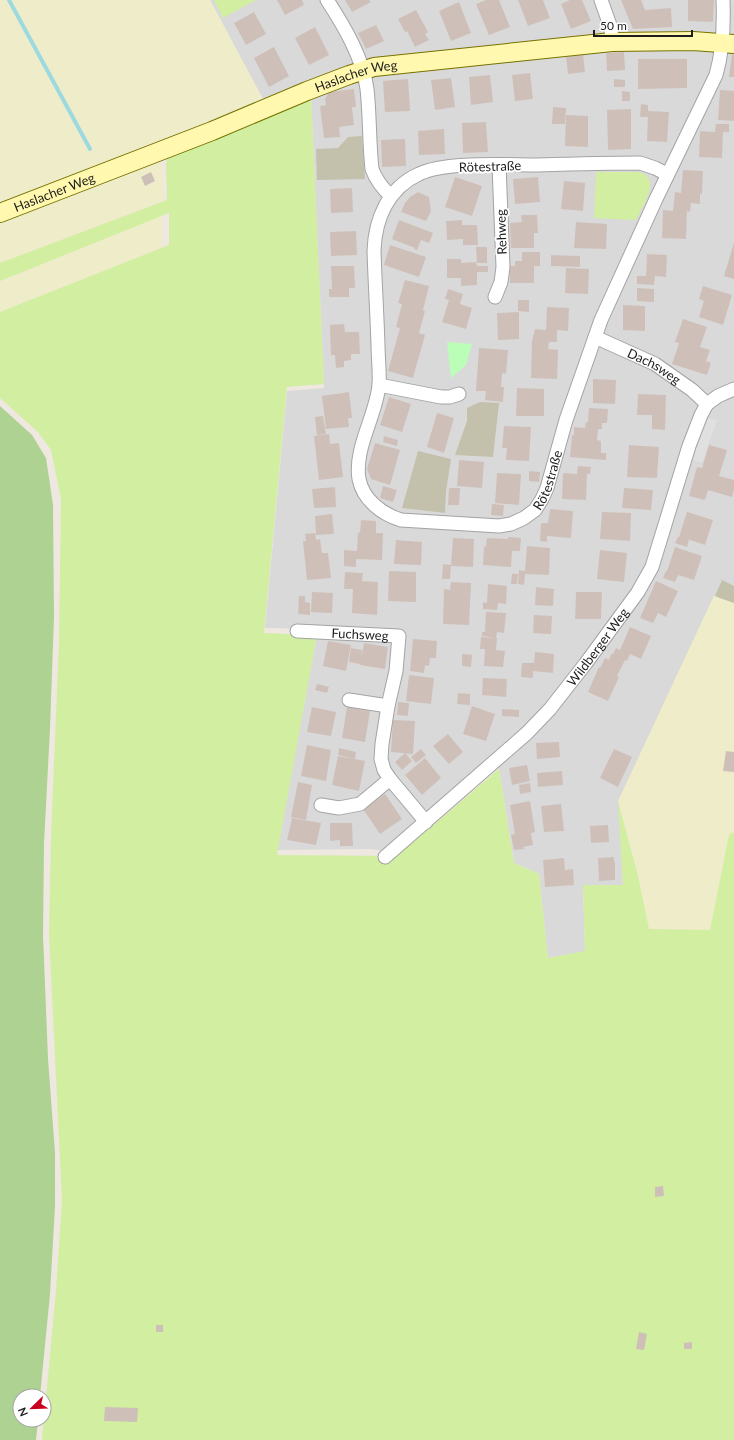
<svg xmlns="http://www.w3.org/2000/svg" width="734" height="1440" viewBox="0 0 734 1440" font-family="Lato,sans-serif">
<rect width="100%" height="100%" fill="#eee8e0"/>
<path fill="#dad9d9" d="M210,0H734V603L714,596L619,801L623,885H583L585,952L548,958L539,874L514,863L499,769L488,760L384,851L370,849L277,850L317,635V629L265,628L287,391L324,388L311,95L265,103Z"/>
<path fill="#c3c0ab" d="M362,136L365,179L317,180L316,149L338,148L348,137Z
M480,402L499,403L493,457L455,455L467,421V408Z
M418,451L451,459L446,492L445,513L402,508Z
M722,580L734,586V605L715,596Z"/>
<path fill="#efedc9" d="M0,0H210L265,103L0,208Z
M159,160L162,165L164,201L0,263V218Z
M162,215V248L0,312V281Z
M714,596L734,603V832L729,835L710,931L648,929L638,876L618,801Z"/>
<path fill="#d1eea1" d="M214,0H256L223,18Z
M311,95L324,384L287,387L264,633L317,635L277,855L397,856L499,769L514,863L539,874L548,958L585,951L583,885H623L618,801L638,876L649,929L710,930L729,835L734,832V1440H42L56,1291L62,1200L49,934L51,837L59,642L61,499L51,450L38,432L0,398V312L169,245V213L0,281V263L167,200L166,163L169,154Z
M596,172H637C664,176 642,207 636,220L594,218Z"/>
<path fill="#add291" d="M0,406L32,435L46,458L53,505L54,616L50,728L44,844L43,935L48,1059L55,1153V1206L50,1294L40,1396H20V1420H38L36,1440H0Z"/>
<path fill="#bbfeb8" d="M447,342L472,344L466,365L451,378Z"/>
<path fill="#e0e0e0" d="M706,418L717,420L702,463L693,460Z"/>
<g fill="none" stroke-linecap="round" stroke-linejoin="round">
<path stroke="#9cdae0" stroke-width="4" d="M9,0L90,149"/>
</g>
<path fill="#cec0b9" d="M277,0H302L304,5L285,15Z
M345,0H369L371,2L352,12Z
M486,0H499L510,27L489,35L476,4Z
M518,0H543L550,18L528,26Z
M570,0H582L591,21L571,29L561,4Z
M621,0H641L645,10L671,8L672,27L633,29Z
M688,0H714L713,22L688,21Z
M459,2L471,33L451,41L439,11Z
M416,10L428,32L425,34L429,40L415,47L407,31L405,32L398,19Z
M254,12L266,34L246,45L234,23Z
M376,25L384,41L366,49L358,33Z
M315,27L329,55L309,65L295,38Z
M274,47L289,76L269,87L254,58Z
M624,52L625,70L607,71L606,53Z
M732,54L734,55V77H729Z
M583,55L585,72L568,74L566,57Z
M638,59H687V88L638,89Z
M530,73L533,99L515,101L512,75Z
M490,75L493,102L471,105L469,77Z
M451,78L455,107L435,110L431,80Z
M408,79L410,111L385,112L383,81Z
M614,79L625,80V87H614Z
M354,89L356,107H352L354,125L339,127L340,137L324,138L320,106L326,105L325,99L329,92Z
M720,90L734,91V121L718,120Z
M622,91L630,92V101H622Z
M641,104L648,105V111L669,112L667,142L647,141L648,117H640Z
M553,107L566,108L565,124H552Z
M631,109V149L608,150L607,110Z
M566,115L588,116V147L565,146Z
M486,122L488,152L463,153L462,123Z
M716,124H729V132H723L722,158L699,157L700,131L715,132Z
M444,129L445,154L419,155L418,131Z
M405,139L406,166L382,167L381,140Z
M683,170L703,171L702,194H700V204L691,203L690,212L687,211L686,239L662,238L663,210L673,211L675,192L681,193Z
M151,172L155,181L145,186L141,177Z
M455,177L482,186L472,216L445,207Z
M538,177L540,202L515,204L513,179Z
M564,181L585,183L583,211L561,209Z
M352,188L353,212L331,213L330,189Z
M418,192L429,197L431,211L426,221L401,212L405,203L410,197Z
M521,215H537L538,233H534V248H511L510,223L522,222Z
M399,220L433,233L429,243L421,240L417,250L414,249L415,248L392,239Z
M462,220V225H477L478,245H463V239L447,240L446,221Z
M576,222L607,224L606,249L574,248Z
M356,231L357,255L331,256L330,232Z
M734,243V279L724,276Z
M390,245L426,257L419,277L384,265Z
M476,247H487V263H477Z
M522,252H540V266H534V283H510V266H515V261H522Z
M647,254L667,255L666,277L655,276L654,285L637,284V276H646Z
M551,255L580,256V267L551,266Z
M447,259H461V263L476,262L477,266H488V272H477V285L461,286V278H447Z
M331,266H354L355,288H349V297H329V289H332Z
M566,268L589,269L588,294L565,293Z
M405,280L429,286L423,310L425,311L419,333L425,335L413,378L388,371L400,328L396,327L402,304L398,303Z
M703,286L732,295L723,325L699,317L704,301L699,299Z
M637,288L654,289V302L637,301Z
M448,289L463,294L460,304L472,308L466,329L442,322L449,300L445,299Z
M518,300H529V312L518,311Z
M623,305L645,306V331L623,330Z
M547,307L569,308L568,331L557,330V342H549L548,349L558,350L557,379L531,378L532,341L535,329L546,330Z
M519,312V339L498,340L497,313Z
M683,319L707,327L700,347L710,350L706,361L711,363L707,375L672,364L679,343L675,342Z
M344,324L345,332H359L360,354H351V360L344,361V367L336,368L335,355H331L330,325Z
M479,348L508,350L506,374L502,373L501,387H504L503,402L485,400L486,391H476Z
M593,379L616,380L615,404L593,403Z
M517,388L544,389V416H516Z
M349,392L352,418H348L349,427L326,429L322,396Z
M638,394L666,395L665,430L652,429V415H637Z
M389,397L411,404L402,432L380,425Z
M589,408L608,409L607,423H602V429H598L597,440L601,441V453H606V460L570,457L572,435H574V427L585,428L586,422H588Z
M437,413L454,418L444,453L427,447Z
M323,416L326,434L317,435L315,417Z
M504,426L531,427L529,461L506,460L507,448H502Z
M329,434L330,444L339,443L343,477L319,480L314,436Z
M384,436L398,440L397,446L383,442Z
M375,443L400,450L390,485L371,479L367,469Z
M629,445L659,447L657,478L627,477Z
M709,445L727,450L719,476L734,480V489L732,497L708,490L705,500L689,496L697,467L702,468Z
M459,460L484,462L482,488L457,486Z
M578,466L591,467L590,474H587L586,500L562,499L563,473L577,474Z
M529,471L540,472L539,482L529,481Z
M497,473L521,474L519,505L495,503Z
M383,486L397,490L393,502L380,498Z
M335,487L336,507L314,508L312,489Z
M449,488H460L459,505H448Z
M624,488L653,490L651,510L622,508Z
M492,504L504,505L503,516L491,515Z
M550,509L573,511L571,538L547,536V542L540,541L541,523H548Z
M602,512L631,513L630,541L600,539Z
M687,512L713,520L705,545L684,538L689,540L687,547L675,543L678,537H679Z
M332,514L334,534L316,535L315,516Z
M361,520L376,521V533H383L382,560L356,559V567L344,566V550L357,551L358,532L360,533Z
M315,533L316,540L320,539L322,553H328L331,578L307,580L303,541H306L305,534Z
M508,537L521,538L520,551H512L511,567L483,565L484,546L486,547L487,538L508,539Z
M453,538L474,539L473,567L451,566Z
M396,540L422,542L421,565L394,564Z
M527,546L550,548L549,575L525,574L524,585L518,584L519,570L525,571Z
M675,547L702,556L694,580L678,575L675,582L663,578L666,571H667Z
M600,550L627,553L624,582L597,579Z
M443,564L451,565L450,579H442Z
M389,571L416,572V602L388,601Z
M345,572L363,573L362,581L378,582L377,615L352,613L353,589H344Z
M512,574H518L517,584H511Z
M656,581L678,591L666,617L658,613L653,623L640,618Z
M451,582L471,583L469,625L443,624L444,589L450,590Z
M488,584L507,586L506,604L498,603L497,610L483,609V602L487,603Z
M536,587L554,589L553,606L535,605Z
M312,592L333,593L332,613L311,612Z
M576,592H602L601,619H575Z
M299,596H305V602L310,603V615L298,614Z
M486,612L506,613L504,633L497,632L496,638L482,636V632H485Z
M534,615L552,616L551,634L533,633Z
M630,627L651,636L641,659L630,654L627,661L625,660L617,676L619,677L608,701L588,692L599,667L600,668L605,658L609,660L611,654H613L616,648L620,650Z
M481,637L497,638L496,650L505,651L503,667L484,666L485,649H480Z
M413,639L437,641L436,658H430L429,666L425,665L424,673L410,671Z
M328,641L351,645L346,671L323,666Z
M364,643L388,647L385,669L360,665V664L349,662L351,648L362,650L361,660Z
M535,652L554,654L553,673L533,671V678L521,677L522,663H534Z
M462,654L472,655L471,667L462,666Z
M409,675L434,678L431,704L406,701Z
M483,678L507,679L506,697L482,695Z
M317,684L329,687L327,693L315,690Z
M458,693L470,694V705L457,704Z
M398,702L409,703L408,716L397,715Z
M472,706L495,714L486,741L463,734Z
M312,707L336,712L331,736L307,732Z
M347,707L370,711L365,742L342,738Z
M502,709L519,710V717L502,716Z
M393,720L415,721L413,754L391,752Z
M448,734L463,752L449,764L433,746Z
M559,742L560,757L537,759L536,743Z
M307,745L331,750L326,781L301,776Z
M339,748L356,752L355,759L338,755Z
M421,749L426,755L416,763L411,757Z
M614,749L632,757L618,787L600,778Z
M726,751L734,752V772L723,771Z
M405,753L412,761L402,770L395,762Z
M338,756L365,761L359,791L332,785Z
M425,758L441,778L422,795L405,775Z
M527,765L530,781L512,785L509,768Z
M562,771L563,785L538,787L537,773Z
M298,782L312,785L306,820L291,817Z
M530,783L531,792L520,794L519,785Z
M385,794L402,819L380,834L363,809Z
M530,801L535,832L531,833L533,845L523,847L524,849L514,850L511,835L515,834L510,805Z
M561,804L564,831L544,832L541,806Z
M292,818L321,823L316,845L287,840Z
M330,823H352L353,846H340V840L330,841Z
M608,825L609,842L591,843L590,826Z
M614,857V862H615V880L599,881L598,858Z
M564,858L565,870L573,869L574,885L545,887L543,860Z
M663,1186L664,1196L655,1197V1187Z
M156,1325H163V1332H156Z
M639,1332L647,1334L644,1350L636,1349Z
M692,1342V1349H684V1343Z
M105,1407L138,1408L137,1422L104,1421Z"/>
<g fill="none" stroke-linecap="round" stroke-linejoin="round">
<g stroke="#a3a3a3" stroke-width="15">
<g id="street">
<path d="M327,0C344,26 363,58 367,89C370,116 369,142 372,169C376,180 382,188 391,196"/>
<path d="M601,0L611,28L612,42"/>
<path id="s1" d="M667,174L655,168L640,163C606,163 571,164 537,165C505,165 446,161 419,174C388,188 375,219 374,251C375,282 377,314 378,345C378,358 380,372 379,385C376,416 354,448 359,479C363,500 382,514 401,520L499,526L511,524L524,518L535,510L542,499L547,488L566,420L601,320L656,199L716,75C723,51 724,25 723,0"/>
<path d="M495,297L501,282L503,267L499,165"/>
<path id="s2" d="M595,337L655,364L692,390L707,404"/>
<path d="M379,385L441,397H450L459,394"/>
<path id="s3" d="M297,631L399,636L396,671L388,706L382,744L381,759L384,770L390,779L426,822"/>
<path d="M349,700L388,706"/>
<path d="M321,805L339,808L360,804L390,779"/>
<path id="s4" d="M385,857L527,733L550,709L586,663L638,592L652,567L689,446L701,415L707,404L718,396L734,389"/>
</g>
</g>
<g stroke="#767200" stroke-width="20">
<g id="secondary">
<path id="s5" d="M0,213L212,131L307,91L349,75L374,67L612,42L693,41L734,44"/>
</g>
</g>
<use href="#street" stroke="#fff" stroke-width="13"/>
<use href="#secondary" stroke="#fff8ae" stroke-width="18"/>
</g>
<g text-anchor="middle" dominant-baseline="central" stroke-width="4" stroke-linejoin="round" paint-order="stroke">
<g font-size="13" fill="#1c1c1c" stroke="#fff">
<text stroke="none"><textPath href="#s5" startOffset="382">Haslacher Weg</textPath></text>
<text transform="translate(490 166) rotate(-2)">Rötestraße</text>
<text stroke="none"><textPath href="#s5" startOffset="58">Haslacher Weg</textPath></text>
<text transform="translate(501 232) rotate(-92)">Rehweg</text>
<text stroke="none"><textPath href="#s2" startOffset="66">Dachsweg</textPath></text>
<text stroke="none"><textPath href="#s1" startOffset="809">Rötestraße</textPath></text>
<text stroke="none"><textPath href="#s3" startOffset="63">Fuchsweg</textPath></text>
<text stroke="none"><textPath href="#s4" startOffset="300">Wildberger Weg</textPath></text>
</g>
</g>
<g transform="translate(32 1408) rotate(247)"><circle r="19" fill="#ffffff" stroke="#a4a4a4"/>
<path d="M0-3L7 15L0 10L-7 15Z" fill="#c8001b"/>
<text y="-6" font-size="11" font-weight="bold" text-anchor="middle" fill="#1c1c1c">N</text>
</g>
<path d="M594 30v6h98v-6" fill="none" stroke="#1c1c1c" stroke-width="2"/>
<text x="600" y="30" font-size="12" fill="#1c1c1c" stroke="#ffffff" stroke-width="3" paint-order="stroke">50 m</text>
</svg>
